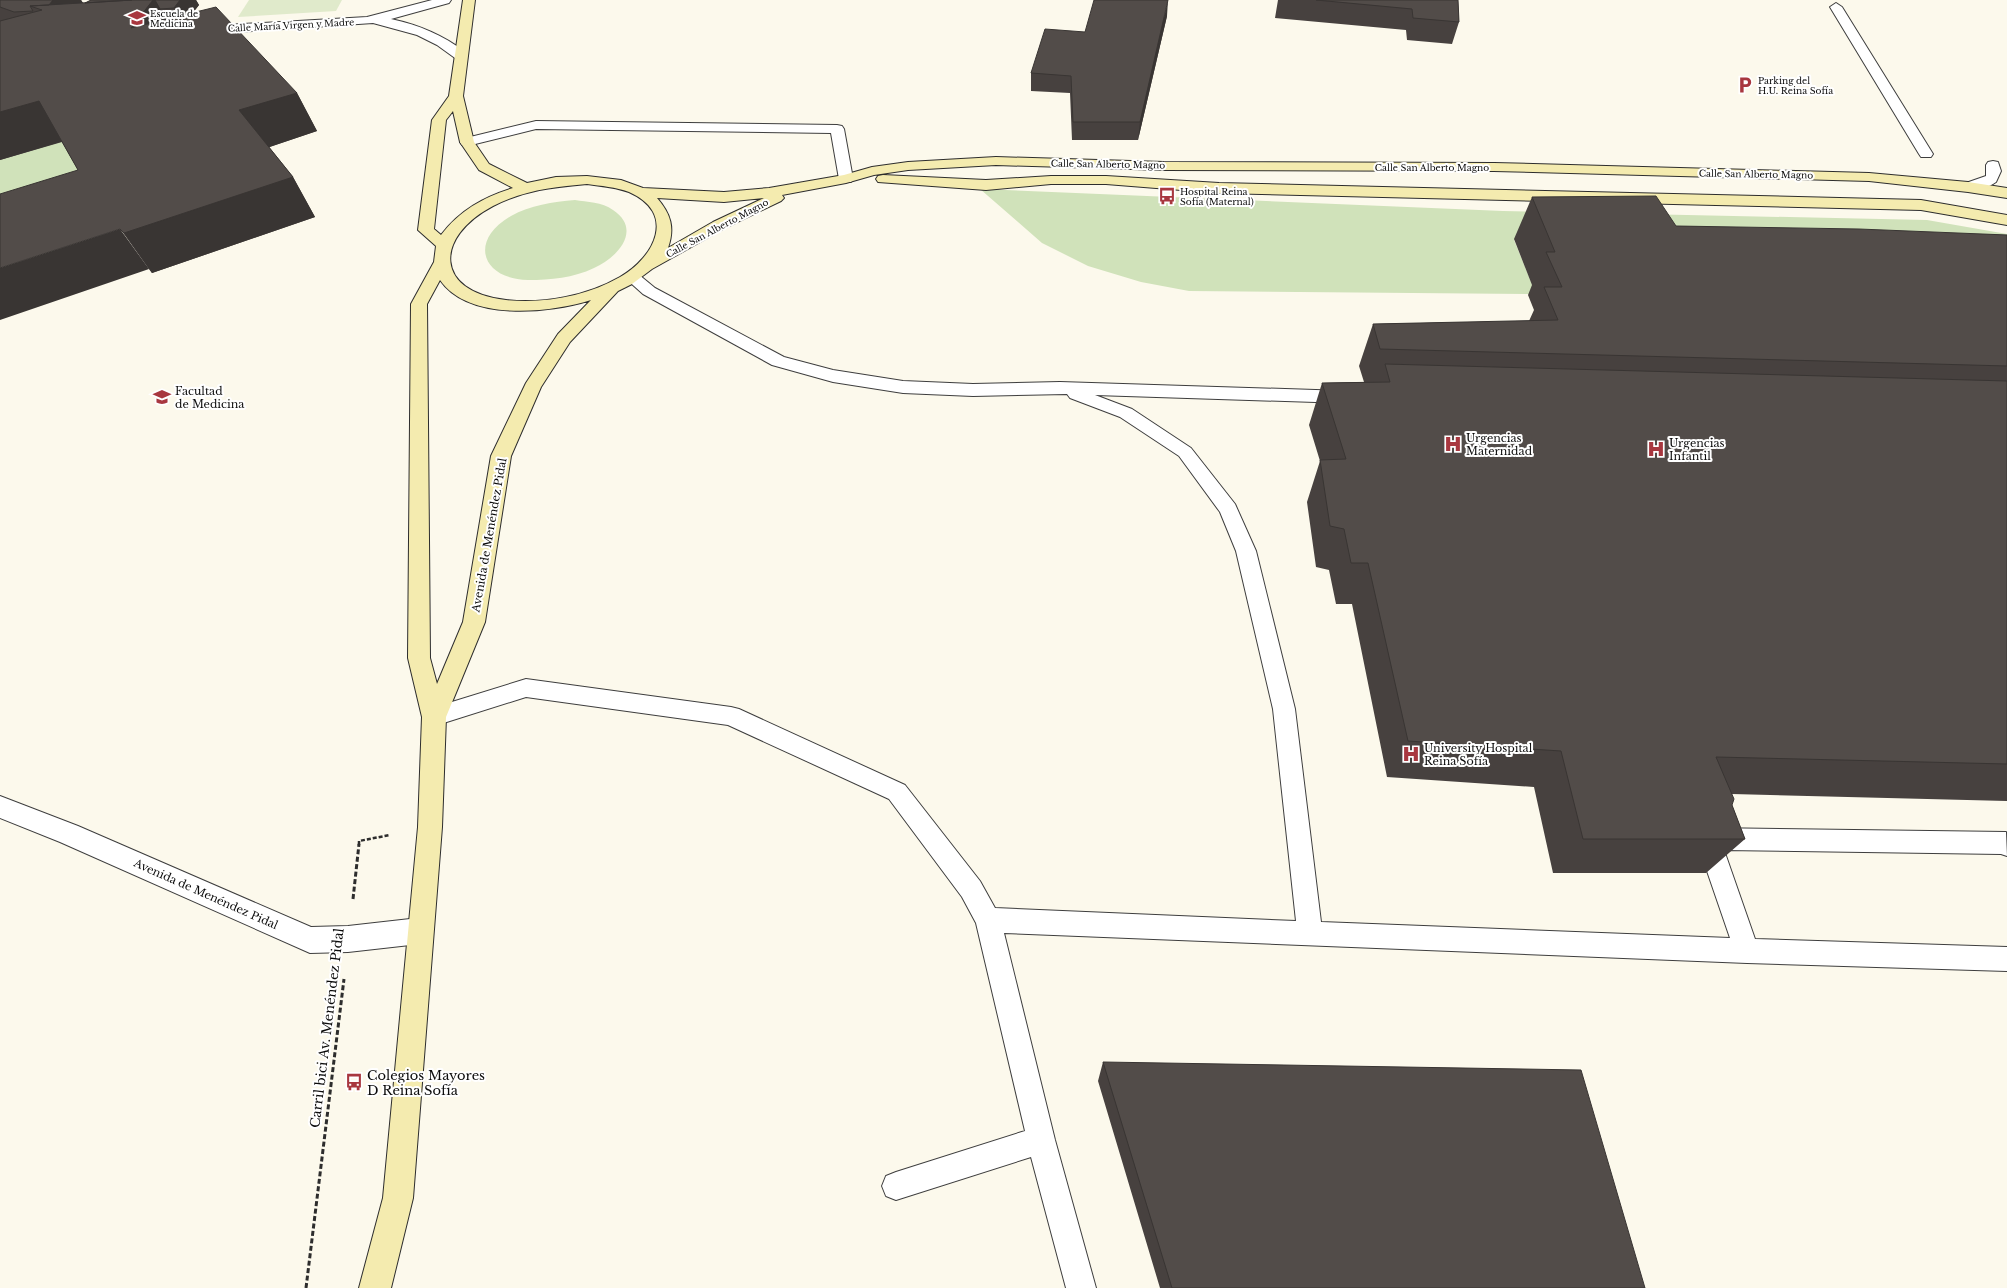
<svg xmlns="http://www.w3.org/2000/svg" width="2007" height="1288" viewBox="0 0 2007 1288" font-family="'Libre Baskerville',serif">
<rect width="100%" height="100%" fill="#fcf9ec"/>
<path fill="#d0e2ba" d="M67,140L106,210L0,244V160Z
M980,189L1503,211L1927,220L2007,234V289L1514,240L1536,294L1189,291L1141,282L1088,266L1042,243Z
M575,200C587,202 602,202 613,210C643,230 617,258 594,268C573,278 551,280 528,280C482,279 468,241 511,216C530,205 553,202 575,200Z"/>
<path fill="#e0eacb" d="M249,0H342L336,11L238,17Z"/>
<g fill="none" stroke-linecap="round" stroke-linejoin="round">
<g stroke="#3e3e3e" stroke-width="2">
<path id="lane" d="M1836,3L1842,7L1933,154L1931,157H1921L1919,154L1830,7Z
M536,121L837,125L842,126L844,129L853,179L851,182H841L839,179L831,133L536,129L467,146L462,145L460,142L462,139Z
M1993,161L1998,162L2001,171L1996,182C1988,188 1973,192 1963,190L1961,187L1963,184L1986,176V165L1988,162Z
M632,272L638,274L655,288L784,357L833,370L903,381L973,384L1060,382L1346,391L1352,393L1355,397L1352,401L1346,403L1095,395L1132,409L1191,448L1235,504L1256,551L1295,709L1321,922L1730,938L1696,839L1700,831L1708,828L2006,832L2007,856L2001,854L1724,850L1755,939L2007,947V971L1747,963L1004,933L1055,1140L1096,1288H1066L1031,1157L896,1200L886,1196L882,1186L886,1176L896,1172L1025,1131L976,923L962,897L889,799L728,725L526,697L434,726L426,724L423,717L426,710L526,679L731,707L739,709L905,785L980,881L995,908L1296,921L1273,709L1236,551L1220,512L1179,456L1120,417L1070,398L1067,394L973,396L903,393L833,382L772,365L643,294L624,277L626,274Z"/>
</g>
<g stroke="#3e3e3e" stroke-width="2">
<path id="street" d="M432,0H451L449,3L391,19C419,25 443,35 465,52L467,55L465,58H455L437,45L417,35L373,23L208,34L202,30L208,26L367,17Z
M0,796L78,826L311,927L348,926L419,918L428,922L432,931L428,940L419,944L348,952L310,953L60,842L0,818Z"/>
</g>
<g stroke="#2d2d2d" stroke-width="2">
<path id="secondary" d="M463,0H475L463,96L474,142L489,164L527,183L556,177L587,176L621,180L643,188L724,192L769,188L844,175L872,167L908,162L996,157L1164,162L1494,163L1869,173L1968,182L2007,188V198L1968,192L1869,181L1494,171L1164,170L996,165L908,170L874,175L846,183L782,195L784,198L781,201L725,228L652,269L632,284L618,291L570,342L541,387L511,456L485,622L446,717L442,827L413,1198L391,1288H359L383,1198L418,827L422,717L408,658L411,304L434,262L436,246L418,230L432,120L449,96ZM453,111L460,142L479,170L513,188C484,197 460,210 441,235L434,229L446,120ZM587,184C601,186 616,187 629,192C677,213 655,257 620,277C587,296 544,304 506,300C434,292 434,237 493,206C524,190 554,187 587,184ZM657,198L724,202L764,198L713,222L668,248C675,228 671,214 657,198ZM440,280C469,322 550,313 591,300L558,334L526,383L491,456L463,622L437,684L430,658L427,304Z
M883,175L986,180L1051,176H1106L1219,183L1921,200L2007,215V225L1921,210L1219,193L1106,184H1051L986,190L878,182L876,179L878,176Z"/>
</g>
<path stroke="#2d2d2d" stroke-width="2.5" stroke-dasharray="4 2" stroke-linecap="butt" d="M359,845V841L390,835"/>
<path stroke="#2d2d2d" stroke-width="3" stroke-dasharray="5 2.5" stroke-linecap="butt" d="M353,899L359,844
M306,1288L344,979"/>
<use href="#lane" fill="#fff" fill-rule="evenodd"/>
<use href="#street" fill="#fff" fill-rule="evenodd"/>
<use href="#secondary" fill="#f4ebaf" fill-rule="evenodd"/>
</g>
<path fill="#47413f" d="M0,0H81L83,3H85L91,0H196L199,5L193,12L297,93L317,131L269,147L293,177L315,217L152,273L149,269L78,170L62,142L0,160Z
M1278,0H1458L1459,22L1452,44L1407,40L1406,30L1275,18Z
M1167,16L1138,140H1072L1070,93L1031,91V73L1085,32Z
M1532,197L1676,226L2007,235V801L1732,794V805L1745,839L1706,873H1553L1534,787L1387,777L1352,604H1336L1329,570L1316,567L1307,502L1320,461L1309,425L1322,383L1364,382L1359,366L1373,324L1529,321L1534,310L1528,295L1532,285L1514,239Z
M1103,1062L1645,1288H1160L1098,1081Z"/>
<path fill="#393533" d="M40,0H81L88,11L69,20Z
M153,0H155L176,36L131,28Z
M180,0H196L199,5L184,25L174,8Z
M1168,0L1167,16L1138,140L1140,122Z
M297,93L317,131L261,150L239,110Z
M39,101L67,140L0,160V112Z
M293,177L315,217L152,273L124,233Z
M120,229L149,269L0,320V268Z"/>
<path fill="#524c49" stroke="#393533" d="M0,0H53L49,5L30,6L33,11L14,12L0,7Z
M91,0H132L85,3Z
M132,0H153L131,28L216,7L297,93L239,110L293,177L124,233L120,229L0,268V194L78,170L39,101L0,112V21L42,10L30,6Z
M155,0H180L174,8L160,9Z
M1094,0H1168L1140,122H1073L1071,76L1031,73L1045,29L1085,32Z
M1316,0H1458L1459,22L1413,18L1412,9Z
M1656,196L1676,226L1859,229L2007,235V366L1380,349L1373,324L1558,320L1544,287H1562L1546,252H1555L1532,197Z
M1385,364L2007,381V764L1716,757L1734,799L1732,805L1745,839H1583L1561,751L1408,741L1368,563H1351L1344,529L1330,526L1320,460L1346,459L1322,383L1390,382Z
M1103,1062L1581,1070L1645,1288H1172Z"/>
<defs>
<g id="university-bare" transform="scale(1.38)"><path d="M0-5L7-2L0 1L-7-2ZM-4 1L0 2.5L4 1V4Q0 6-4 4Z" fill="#a8373f" stroke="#fff" stroke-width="2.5" paint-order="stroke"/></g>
<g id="parking-bare" transform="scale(1.38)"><path d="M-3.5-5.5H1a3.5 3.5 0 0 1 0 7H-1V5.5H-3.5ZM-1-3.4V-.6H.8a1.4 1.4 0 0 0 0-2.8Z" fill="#a8373f" stroke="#fff" stroke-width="2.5" paint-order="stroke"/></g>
<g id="bus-bare" transform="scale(1.38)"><path d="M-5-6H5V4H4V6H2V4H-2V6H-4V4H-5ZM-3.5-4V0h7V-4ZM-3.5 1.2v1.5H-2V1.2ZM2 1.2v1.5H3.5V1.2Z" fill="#a8373f" stroke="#fff" stroke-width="2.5" paint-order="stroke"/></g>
<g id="hospital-bare" transform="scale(1.38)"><path d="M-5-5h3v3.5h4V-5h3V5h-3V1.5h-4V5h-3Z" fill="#a8373f" stroke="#fff" stroke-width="2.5" paint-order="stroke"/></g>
</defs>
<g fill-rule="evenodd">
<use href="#university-bare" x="137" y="18"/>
<use href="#parking-bare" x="1745" y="85"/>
<use href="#bus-bare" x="1167" y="196"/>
<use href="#university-bare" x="162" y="397"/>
<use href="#hospital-bare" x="1453" y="444"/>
<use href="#hospital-bare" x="1656" y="449"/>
<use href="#hospital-bare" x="1411" y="754"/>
<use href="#bus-bare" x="354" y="1082"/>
</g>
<g text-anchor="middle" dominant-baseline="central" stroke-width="4" stroke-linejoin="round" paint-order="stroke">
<g font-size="9" fill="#0b0b0b" stroke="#fff" text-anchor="start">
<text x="150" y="13">Escuela de<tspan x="150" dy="10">Medicina</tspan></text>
<text x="1758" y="80">Parking del<tspan x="1758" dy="10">H.U. Reina Sofía</tspan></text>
<text x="1180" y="191">Hospital Reina<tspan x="1180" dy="10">Sofía (Maternal)</tspan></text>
</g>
<g font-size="9" fill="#0b0b0b" stroke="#fff">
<text transform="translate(291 25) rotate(-3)">Calle María Virgen y Madre</text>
<text transform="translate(1108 164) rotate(1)">Calle San Alberto Magno</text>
<text x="1432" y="167">Calle San Alberto Magno</text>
<text transform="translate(1756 174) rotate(1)">Calle San Alberto Magno</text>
<text transform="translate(717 228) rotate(-28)">Calle San Alberto Magno</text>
</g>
<g font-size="11" fill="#0b0b0b" stroke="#fff" text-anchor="start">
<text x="175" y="391">Facultad<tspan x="175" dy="13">de Medicina</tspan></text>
<text x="1466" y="438">Urgencias<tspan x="1466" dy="13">Maternidad</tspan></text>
<text x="1669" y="443">Urgencias<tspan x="1669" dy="13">Infantil</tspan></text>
<text x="1424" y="748">University Hospital<tspan x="1424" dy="13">Reina Sofía</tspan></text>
</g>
<g font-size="11" fill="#0b0b0b" stroke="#fff">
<text transform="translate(489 535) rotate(-80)">Avenida de Menéndez Pidal</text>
<text transform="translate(206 894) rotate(24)">Avenida de Menéndez Pidal</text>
</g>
<g font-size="13" fill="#0b0b0b" stroke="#fff">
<text transform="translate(327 1028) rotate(-83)">Carril bici Av. Menéndez Pidal</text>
</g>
<g font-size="13" fill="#0b0b0b" stroke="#fff" text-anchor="start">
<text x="367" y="1075">Colegios Mayores<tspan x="367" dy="15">D Reina Sofía</tspan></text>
</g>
</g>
</svg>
